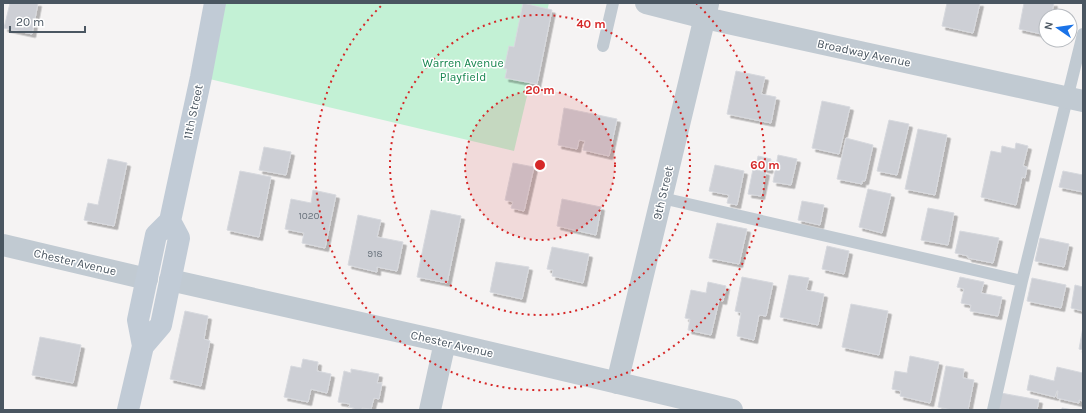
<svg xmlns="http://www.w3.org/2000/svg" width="1086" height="413" viewBox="0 0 1086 413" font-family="Karla,sans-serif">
<defs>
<filter id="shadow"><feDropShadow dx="3.5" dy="3.5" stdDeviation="0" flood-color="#0004"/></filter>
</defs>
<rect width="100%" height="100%" fill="#f5f3f3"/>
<path fill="#c3f1d5" d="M215,3H549L514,151L201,77Z"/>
<path fill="#cdcfd5" stroke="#d7d9de" filter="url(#shadow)" d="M10,3H38L32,34L4,28Z
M523,3L552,10L537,84L505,78L507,69H504L509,46L514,47Z
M947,3H980L973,33L942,26Z
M1024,3H1054L1051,16H1046V35L1019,29Z
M736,71L765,77L761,94L776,97L771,123L727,114Z
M822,101L850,107L839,154L812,148Z
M564,108L617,119L609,156L583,150L585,141L579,140L577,149L558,145Z
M889,120L909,124L897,175L877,171Z
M918,129L947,135L935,195L905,189Z
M846,138L873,145L865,181H862V184L837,179Z
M1016,143L1028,146L1023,166L1027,167L1025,178L1022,177L1016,205L981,197L991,151L1001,153L1002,146L1015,149Z
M264,147L291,152L286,175L259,170Z
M778,155L797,159L791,185L773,182Z
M758,156L771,159L769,170L756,167Z
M108,159L127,163L114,226L84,220L88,203L98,205Z
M513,163L534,167L524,211L511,208L513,202L505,200Z
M715,165L744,171L737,205L727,203L729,195L709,191Z
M753,169L766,172L761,196L748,194Z
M240,171L271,177L259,237L227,230Z
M1063,171L1083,175V192L1059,187Z
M868,189L891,194L882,233L859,227Z
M313,190L336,195L325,248L302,243L304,233L285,229L291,199L311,203Z
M562,199L601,207L596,235L557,226Z
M802,201L824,205L820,225L798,220Z
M928,208L954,213L948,245L921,240Z
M431,210L461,216L447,283L417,277Z
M358,215L381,220L377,237L403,242L397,271L377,267V272L348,265Z
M717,223L747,229L739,264L709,258Z
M960,231L999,238L993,263L968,258V256L955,253Z
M1040,238L1069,244L1064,267L1035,261Z
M827,246L849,251L844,274L822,269Z
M552,247L589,254L583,283L552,276L553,270L547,269Z
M496,262L529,267L522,299L490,292Z
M789,275L809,278L806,290L824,294L818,325L780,317Z
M742,277L773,283L766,316L759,315L754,340L737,336L741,313L735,311Z
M960,277L984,282L981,293L1002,297L998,316L970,311L971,305L961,303L964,289L957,287Z
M1032,278L1066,285L1061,308L1027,301Z
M708,282L726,286L723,301L719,300L711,335L688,330L690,319L685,318L691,290L706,293Z
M1075,285L1083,287V311L1071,308Z
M851,304L888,311L879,355L842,347Z
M185,311L208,316L204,339L210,341L201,386L170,379Z
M1083,327V350L1079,349Z
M40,337L81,345L73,383L32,375Z
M910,356L939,362L930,403L900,396L901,391L892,389L895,371L907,373Z
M303,359L318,362L317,371L331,374L327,393L311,389L308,402L284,397L291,366L301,368Z
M946,366L964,369L963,378L974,380L968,410H952L938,407Z
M1057,367L1083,373V401L1079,400V403L1057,398L1058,391H1057L1055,397L1027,390L1030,375L1054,381Z
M351,369L379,374L377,383H382L379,399L374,398L371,409L362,408V410H354V408L349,407L350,404L338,402L344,371L351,373Z
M1001,393L1039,400L1037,410H997Z
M1062,408L1074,410H1062Z"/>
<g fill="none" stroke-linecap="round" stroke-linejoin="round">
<path stroke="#c1cad2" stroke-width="12" d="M603,46L613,3
M662,198L1022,281
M993,410L1022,281L1083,34"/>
<path stroke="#c1cad2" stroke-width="22" d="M646,3L705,18L1083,101
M3,245L147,279
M170,280L445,342L732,410
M617,383L708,4
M430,410L445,342"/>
<path stroke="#c1cbd6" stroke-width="22" d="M143,346L161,325L179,238L170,221
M128,410L143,346L138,320L156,235L170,221L201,77L215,3"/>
</g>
<circle cx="540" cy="165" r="75" fill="#d62828" fill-opacity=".12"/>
<g fill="none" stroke="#d62828" stroke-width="2" stroke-dasharray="2 4">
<circle cx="540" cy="165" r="75"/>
<circle cx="540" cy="165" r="150"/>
<path d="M696 3A225 225 0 1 1 384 3"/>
</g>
<g text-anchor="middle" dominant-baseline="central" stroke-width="3" stroke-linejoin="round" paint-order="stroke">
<g font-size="10" fill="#6b747e">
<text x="309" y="216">1020</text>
<text x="375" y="254">918</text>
</g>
<g font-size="12" fill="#4a5661" stroke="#fff">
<text transform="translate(864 53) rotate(12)">Broadway Avenue</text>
<text transform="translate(193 112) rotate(-78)">11th Street</text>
<text transform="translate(663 193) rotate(-77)">9th Street</text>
<text transform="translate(75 262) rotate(13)">Chester Avenue</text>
<text transform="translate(452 344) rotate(13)">Chester Avenue</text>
</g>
<g font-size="12" fill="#17864f" stroke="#fff">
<text x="463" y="63">Warren Avenue<tspan x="463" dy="14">Playfield</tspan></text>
</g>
</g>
<circle cx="540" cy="165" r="6" fill="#d62828" stroke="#fff" stroke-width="2"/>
<g font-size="12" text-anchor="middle" font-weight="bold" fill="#d62828" stroke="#fff" stroke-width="3" stroke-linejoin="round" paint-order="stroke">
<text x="591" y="28">40 m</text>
<text x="540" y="94">20 m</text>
<text x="765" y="169">60 m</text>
</g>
<rect width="1086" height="413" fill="none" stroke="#4a5661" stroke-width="8"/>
<g transform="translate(1058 28) rotate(283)"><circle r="19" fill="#ffffff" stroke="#b7bbc0"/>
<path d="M0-3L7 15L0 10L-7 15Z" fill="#1a73e8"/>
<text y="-6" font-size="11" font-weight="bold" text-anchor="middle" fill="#4a5661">N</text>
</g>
<path d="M10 26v6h75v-6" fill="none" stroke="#4a5661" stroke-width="2"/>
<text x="16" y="26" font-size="12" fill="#4a5661" stroke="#ffffff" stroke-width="3" paint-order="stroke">20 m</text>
</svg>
